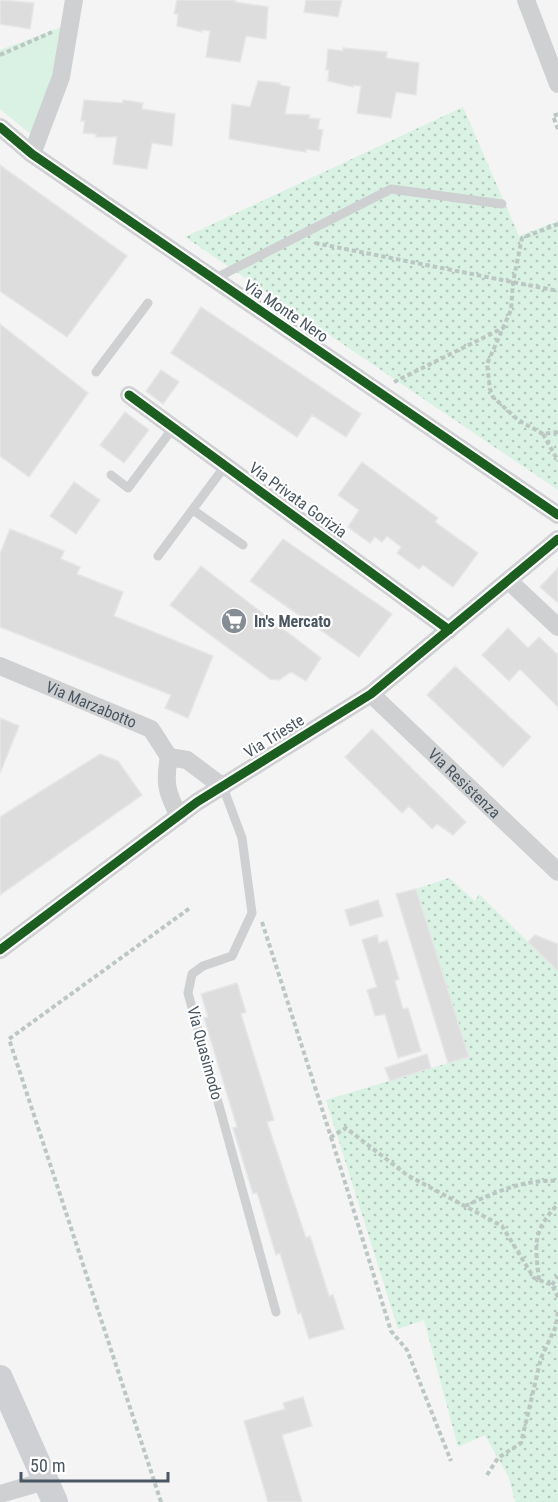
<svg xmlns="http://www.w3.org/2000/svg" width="558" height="1502" viewBox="0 0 558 1502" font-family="'Roboto Condensed',sans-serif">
<defs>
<pattern id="park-dots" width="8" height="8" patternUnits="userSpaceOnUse" patternTransform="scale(1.5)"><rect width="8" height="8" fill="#d9f2e3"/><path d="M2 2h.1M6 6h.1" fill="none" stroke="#b2c7bb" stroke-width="1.8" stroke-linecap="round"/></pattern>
</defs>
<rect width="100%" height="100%" fill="#f4f4f4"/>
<path fill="#d9f2e3" d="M70,24L38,140L0,109V50Z"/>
<path fill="url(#park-dots)" d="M463,107L519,236L558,221V490L185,237Z
M449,878L475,901L479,894L558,971V1502H515L509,1478L485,1435L458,1447L424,1320L398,1329L326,1100L468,1057L416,889Z"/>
<path fill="#ddddde" stroke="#e5e6e7" stroke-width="1.5" d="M0,0L34,3L30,29L0,24Z
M177,0H236L235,2L268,7L266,39L246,36L240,62L206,57L210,31L202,30V32L177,26L178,14H174Z
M306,0H342L338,17L304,12Z
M343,48L387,52L386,58L419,63L416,95L396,92L391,118L357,113L361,86L353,85V87L328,81L329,70H326L328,49L343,51Z
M258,81L280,83V85L290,87L285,114L310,115L309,118L320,119L318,129L323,130L319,151L306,149V152L229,139L232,104L250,107Z
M84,100L123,103V100L143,103L142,109L175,114L172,146L152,143L147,169L113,164L117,137H96V134L83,133L85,121H81Z
M0,165L127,256L67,337L0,291Z
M201,307L361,414L346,437L312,415L297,437L171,353Z
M0,324L88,393L29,477L0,456Z
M161,370L179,382L163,404L146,391Z
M125,412L149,430L124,463L100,445Z
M362,462L438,518L435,522L478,553L453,587L423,565L419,569L397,553L401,547L387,536L382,542L375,537L370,543L348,527L359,510L338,495Z
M74,482L100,500L76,534L50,516Z
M10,529L64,551L61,559L80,567L77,574L123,592L114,616L213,656L188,718L165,708L171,695L0,627V554Z
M283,539L392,614L359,657L250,581Z
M201,566L321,658L306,681L291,672L279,680L270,679L170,605Z
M558,568V603L540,587Z
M508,628L528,648L539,637L558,655V707L520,669L509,681L482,655Z
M455,666L531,737L503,767L427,695Z
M0,718L19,726L0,773Z
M372,729L466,822L453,835L437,824L432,829L409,806L402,813L345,757Z
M100,754L118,761L142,795L0,895V817Z
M416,889L469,1057L448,1063L396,894Z
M378,900L383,916L350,926L345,910Z
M377,935L379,943L387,940L399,979L395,981L403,1009L408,1008L421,1051L398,1058L385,1014L375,1016L367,990L377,987L362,940Z
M535,935L558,944V971L528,942Z
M237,983L246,1012L241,1014L274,1120L267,1122L306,1238L310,1236L329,1296L333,1295L344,1329L309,1339L301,1313L298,1314L280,1253L276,1255L257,1192L253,1194L233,1128L237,1127L204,1018L208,1017L201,994Z
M427,1054L431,1068L390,1081L385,1068Z
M303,1397L312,1426L282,1435L302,1502H268L244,1421L285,1409L283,1403Z"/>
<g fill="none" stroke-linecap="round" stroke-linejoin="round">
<path stroke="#bcc7c4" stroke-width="4" stroke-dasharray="4.5 3" stroke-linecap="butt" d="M0,55L52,32
M558,114L553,116L558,129
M558,224L522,238L513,282L511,310L487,364L490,389L493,397L518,420L543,434L558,432
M315,243L558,291
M394,382L503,328
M543,434L558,461
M262,922L331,1137L346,1128L407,1175L502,1226L534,1278L552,1285L558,1297
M331,1137L391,1331L407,1350L451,1461
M465,1206C496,1192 524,1179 558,1181
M539,1280C535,1243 532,1232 558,1204
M552,1285L558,1276
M487,1475L498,1458L521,1443L541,1358L556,1326L558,1311
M161,1502L9,1039L190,908"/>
<path stroke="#ced0d2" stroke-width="9" d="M214,279L391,189L502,204
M96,372L148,303
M111,475L128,488L173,428
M193,510L243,545
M158,556L225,466
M223,787L242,838L252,913L232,956L203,966L192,974L188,993L276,1312"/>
<g stroke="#ced0d2" stroke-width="18">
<path d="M526,0L558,84"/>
<path d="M0,127L32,154L558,515"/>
<path d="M32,154L61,77L74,0"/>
<path d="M129,395L449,630"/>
<path d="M509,581L558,627"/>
<path id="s1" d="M0,666L151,729L169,757"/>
<path id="s2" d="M371,694L558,872"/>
<path d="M169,757L187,760L223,787"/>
<path d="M169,757C164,783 167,793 179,816"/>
<path d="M0,950L197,802L371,694L558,539"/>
<path d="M0,1494L45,1481"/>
</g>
<path stroke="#ced0d4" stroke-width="26" d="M0,1378L55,1502"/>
<g stroke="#fff" stroke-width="13">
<path id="cycleway" d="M0,127L32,154L558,515
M129,395L449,630
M0,950L197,802L371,694L558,539"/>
</g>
<use href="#cycleway" stroke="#1b5e20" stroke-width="9"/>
</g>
<defs>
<g id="supermarket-disc" transform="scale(1.35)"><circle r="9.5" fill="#868d94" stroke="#fff"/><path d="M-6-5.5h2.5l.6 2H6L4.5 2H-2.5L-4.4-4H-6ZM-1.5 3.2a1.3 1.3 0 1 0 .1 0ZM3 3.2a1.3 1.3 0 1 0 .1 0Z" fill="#fff"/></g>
</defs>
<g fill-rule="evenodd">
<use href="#supermarket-disc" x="234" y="621"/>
</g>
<g text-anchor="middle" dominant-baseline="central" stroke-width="4.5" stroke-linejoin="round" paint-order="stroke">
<g font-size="16" fill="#4a5661" stroke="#fff">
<text transform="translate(286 311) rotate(34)">Via Monte Nero</text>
<text transform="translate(298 500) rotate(36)">Via Privata Gorizia</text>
<text stroke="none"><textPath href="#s1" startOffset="99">Via Marzabotto</textPath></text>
<text transform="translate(274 736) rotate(-32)">Via Trieste</text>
<text stroke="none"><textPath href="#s2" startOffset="129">Via Resistenza</textPath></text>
<text transform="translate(205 1053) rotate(75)">Via Quasimodo</text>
</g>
<g font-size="16" font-weight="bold" fill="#4a5661" stroke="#fff" text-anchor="start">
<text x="254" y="621">In's Mercato</text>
</g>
</g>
<path d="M21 1472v9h147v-9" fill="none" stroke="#4a5661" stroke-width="3"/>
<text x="30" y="1472" font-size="18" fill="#4a5661" stroke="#ffffff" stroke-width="4.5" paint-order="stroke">50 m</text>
</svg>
